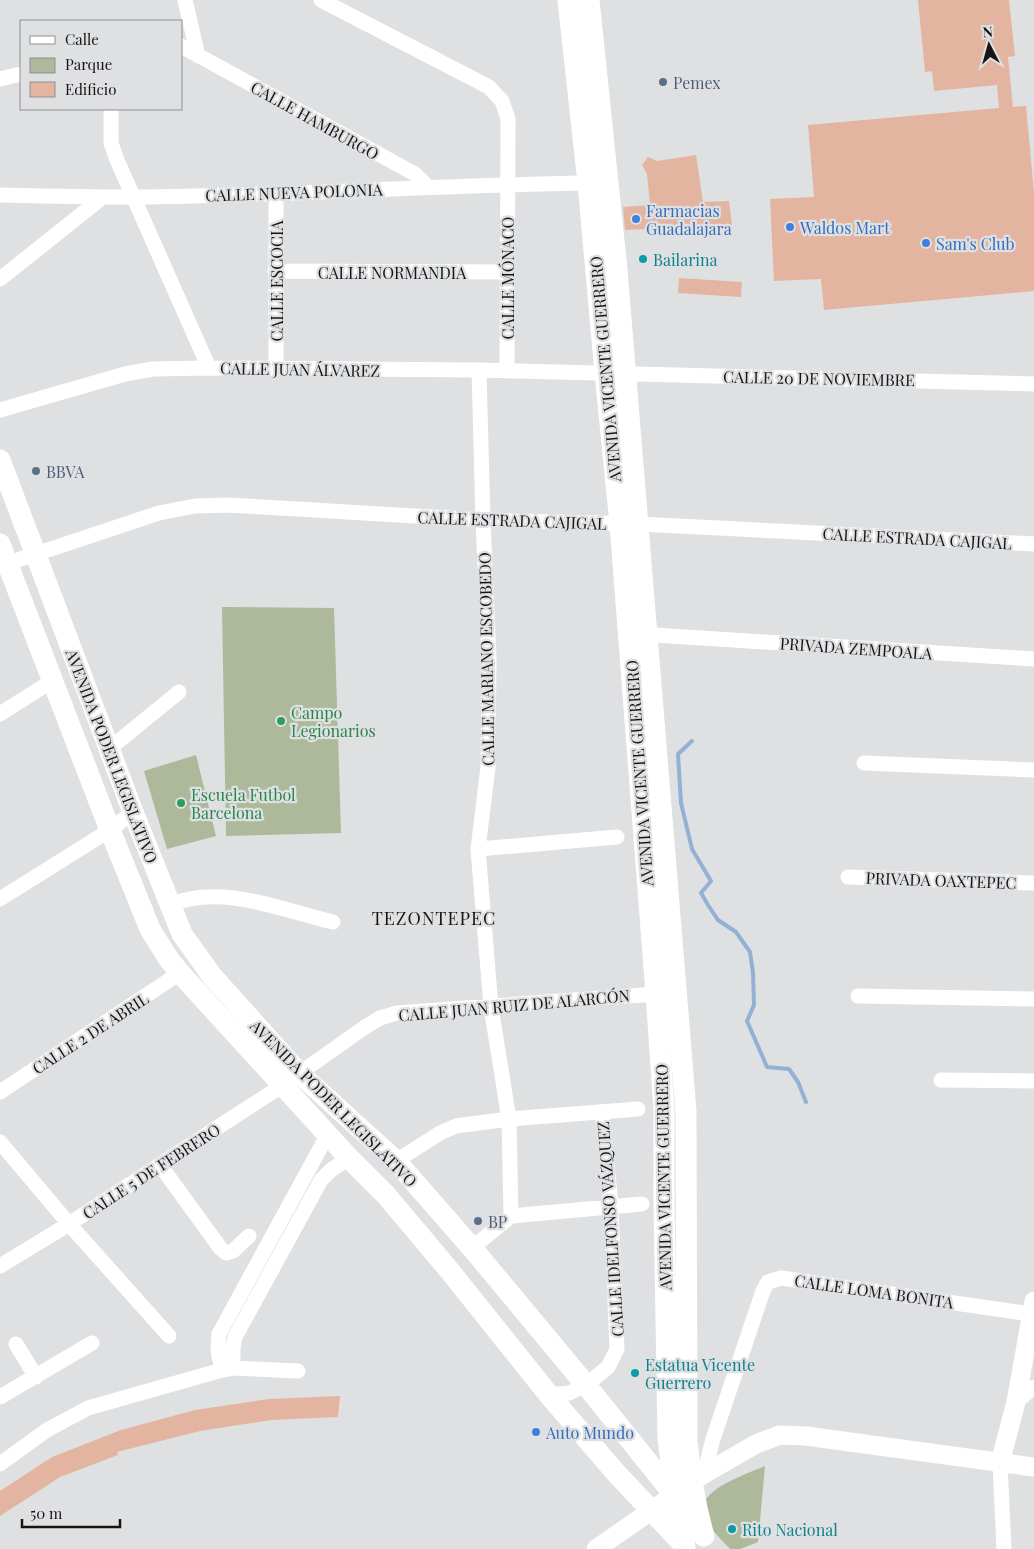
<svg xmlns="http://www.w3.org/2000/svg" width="1034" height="1549" viewBox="0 0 1034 1549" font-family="'Playfair Display',serif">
<rect width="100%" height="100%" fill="#dfe0e2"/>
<path fill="#adb99a" d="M222,607L334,608L341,833L226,836Z
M196,755L216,836L167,849L144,771Z
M765,1466L758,1542L740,1549H730C722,1540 711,1530 705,1519C689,1492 747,1474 765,1466Z"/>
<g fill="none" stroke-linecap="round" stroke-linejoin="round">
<path stroke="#93b0d5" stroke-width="4" d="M692,741L678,754L681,803L692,849L711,881L701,893L708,905L718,920L736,932L750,952L753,973L754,1005L747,1021L767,1067L789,1069L798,1082L806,1102"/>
</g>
<path fill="#e3b49f" d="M918,0H1009L1015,56L1008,57L1013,107L1026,106L1034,193V291L824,310L821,279L774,281L770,199L814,197L808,125L999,108L997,85L934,91L932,71L925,72Z
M696,155L703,202L729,201L732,225L625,230L623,207L650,205L647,174L642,165L648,157L657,161Z
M679,278L742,282L741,297L678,293Z
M340,1396L338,1417L271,1420L200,1431L117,1452L118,1455L60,1477L0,1516V1491L52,1457L121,1430L195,1410L269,1399Z"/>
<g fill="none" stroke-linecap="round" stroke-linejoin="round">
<path stroke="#fff" stroke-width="15" d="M185,0L198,56
M321,0L489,87L502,101L508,119L507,371
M181,46L415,174L428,187
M0,79L21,74
M111,109V143L117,160L209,368
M0,195C44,196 89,197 133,197C285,196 436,185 588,183
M275,271L508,272
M0,279L103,197
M276,369V193
M479,370L483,520L489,658L488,767L478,849L491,1007L509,1119L511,1216
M0,410L125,374L153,369L209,368L479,370L1034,384
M0,566L159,513L195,506L229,505L483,520L638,524L1034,544
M639,634L1034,659
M0,714L52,681
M109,749L179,692
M864,763L1034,770
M478,849L617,837
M848,877L1034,883
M0,899L110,830L133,812
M170,905C220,883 282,910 333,922
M858,996L1034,999
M941,1080L1034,1081
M0,1092L180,973
M0,1142L69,1224L169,1336
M396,1161L440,1133L456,1126L509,1119L638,1109
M160,1165L221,1249L226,1253L233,1251L249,1236
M472,1248L511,1216L642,1204
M0,1266L69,1224L283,1085L365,1027L380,1018L397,1013L656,994
M16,1344L36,1377
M233,1368V1348L235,1337L321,1180L331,1170L349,1158
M222,1370L218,1351L219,1334L328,1134
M549,1395L569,1393L586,1385L608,1367L617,1349L611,1206L602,1112
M0,1397L92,1343
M1016,1402L1034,1387
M1000,1463L1004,1549
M0,1464L47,1430L88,1408L222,1370L233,1368L298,1371
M704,1474L713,1439L763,1291L768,1282L781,1278L1031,1314"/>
<path stroke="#fff" stroke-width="19" d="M1000,1463L1016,1402L1034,1301
M596,1549L704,1474L756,1444L780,1435L806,1436L1034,1467"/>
<path stroke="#fff" stroke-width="21" d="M568,0L588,183L605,373L620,524L656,994L664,1110V1203L668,1438L675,1495L685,1547
M589,0L617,270L686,1111L687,1441C690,1474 695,1505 704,1536
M0,460L133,812L182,934L212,976L299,1073L396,1161L472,1248L586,1385L675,1496
M0,544L110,830L150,929L168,958L180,973L349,1158L386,1195L449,1270L549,1395L616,1473L684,1545"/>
</g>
<g fill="#5c6f8a" stroke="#dfe0e2" stroke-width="2">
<circle cx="663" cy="82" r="5"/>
<circle cx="36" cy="471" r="5"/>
<circle cx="478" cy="1221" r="5"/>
</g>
<g fill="#3f7fe0" stroke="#dfe0e2" stroke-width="2">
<circle cx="636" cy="219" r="5"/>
<circle cx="790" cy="227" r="5"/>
<circle cx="926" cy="243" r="5"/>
<circle cx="536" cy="1432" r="5"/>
</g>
<g fill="#0f9aa8" stroke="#dfe0e2" stroke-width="2">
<circle cx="643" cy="259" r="5"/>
<circle cx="635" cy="1373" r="5"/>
<circle cx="732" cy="1529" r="5"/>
</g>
<g fill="#2e9e5b" stroke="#dfe0e2" stroke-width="2">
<circle cx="281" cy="721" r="5"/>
<circle cx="181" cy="803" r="5"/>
</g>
<g text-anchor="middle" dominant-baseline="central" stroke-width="4.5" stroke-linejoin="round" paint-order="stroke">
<g font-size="16" fill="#4e5e75" stroke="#dfe0e2" text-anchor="start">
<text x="673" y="82">Pemex</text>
<text x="46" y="471">BBVA</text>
<text x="488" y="1221">BP</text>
</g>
<g font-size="16" fill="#151516" stroke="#dfe0e2">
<text transform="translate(315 120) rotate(29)">CALLE HAMBURGO</text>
<text transform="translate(294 192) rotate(-2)">CALLE NUEVA POLONIA</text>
<text x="392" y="272">CALLE NORMANDIA</text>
<text transform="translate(507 278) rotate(-90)">CALLE MÓNACO</text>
<text transform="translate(276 281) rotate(-90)">CALLE ESCOCIA</text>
<text transform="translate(300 369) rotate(1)">CALLE JUAN ÁLVAREZ</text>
<text transform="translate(605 369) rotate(-95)">AVENIDA VICENTE GUERRERO</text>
<text transform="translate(819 378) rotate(1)">CALLE 20 DE NOVIEMBRE</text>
<text transform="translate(512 520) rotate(2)">CALLE ESTRADA CAJIGAL</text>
<text transform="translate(917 538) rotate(3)">CALLE ESTRADA CAJIGAL</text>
<text transform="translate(856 648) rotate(4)">PRIVADA ZEMPOALA</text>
<text transform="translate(486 659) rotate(-91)">CALLE MARIANO ESCOBEDO</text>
<text transform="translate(112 756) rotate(69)">AVENIDA PODER LEGISLATIVO</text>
<text transform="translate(639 773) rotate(-94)">AVENIDA VICENTE GUERRERO</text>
<text transform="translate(941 880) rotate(2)">PRIVADA OAXTEPEC</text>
<text transform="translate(514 1005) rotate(-5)">CALLE JUAN RUIZ DE ALARCÓN</text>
<text transform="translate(90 1033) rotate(-33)">CALLE 2 DE ABRIL</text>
<text transform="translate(334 1103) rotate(45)">AVENIDA PODER LEGISLATIVO</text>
<text transform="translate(151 1171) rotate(-33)">CALLE 5 DE FEBRERO</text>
<text transform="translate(663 1177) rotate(-91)">AVENIDA VICENTE GUERRERO</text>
<text transform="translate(610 1229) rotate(-94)">CALLE IDELFONSO VÁZQUEZ</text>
<text transform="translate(874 1291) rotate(8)">CALLE LOMA BONITA</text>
</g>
<g font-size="16" fill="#366cbe" stroke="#dfe0e2" text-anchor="start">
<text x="646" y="210">Farmacias<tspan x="646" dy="18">Guadalajara</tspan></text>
<text x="800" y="227">Waldos Mart</text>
<text x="936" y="243">Sam's Club</text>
<text x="546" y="1432">Auto Mundo</text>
</g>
<g font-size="16" fill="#0d838f" stroke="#dfe0e2" text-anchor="start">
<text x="653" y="259">Bailarina</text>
<text x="645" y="1364">Estatua Vicente<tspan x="645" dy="18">Guerrero</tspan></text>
<text x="742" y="1529">Rito Nacional</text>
</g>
<g font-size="16" fill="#27864d" stroke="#dfe0e2" text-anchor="start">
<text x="291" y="712">Campo<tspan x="291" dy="18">Legionarios</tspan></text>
<text x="191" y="794">Escuela Futbol<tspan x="191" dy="18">Barcelona</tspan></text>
</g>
<g font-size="18" letter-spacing="1" fill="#151516" stroke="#dfe0e2">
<text x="434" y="918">TEZONTEPEC</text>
</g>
</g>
<rect x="20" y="20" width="162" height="90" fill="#dfe0e2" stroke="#8e8f90"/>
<rect x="30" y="36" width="25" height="8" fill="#ffffff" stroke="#8e8f90"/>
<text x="65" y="45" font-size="15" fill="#151516">Calle</text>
<rect x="30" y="58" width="25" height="15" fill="#adb99a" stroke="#8e8f90"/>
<text x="65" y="70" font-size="15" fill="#151516">Parque</text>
<rect x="30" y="82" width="25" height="15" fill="#e3b49f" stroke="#8e8f90"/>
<text x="65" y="95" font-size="15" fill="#151516">Edificio</text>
<g transform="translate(989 45) rotate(354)" stroke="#dfe0e2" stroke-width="4" paint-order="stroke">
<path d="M0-4L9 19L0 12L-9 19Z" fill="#151516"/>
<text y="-8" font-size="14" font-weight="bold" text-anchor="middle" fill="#151516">N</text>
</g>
<path d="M22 1519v8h98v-8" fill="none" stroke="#151516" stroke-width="2.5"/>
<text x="30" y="1519" font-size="15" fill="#151516" stroke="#dfe0e2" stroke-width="4" paint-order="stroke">50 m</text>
</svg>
